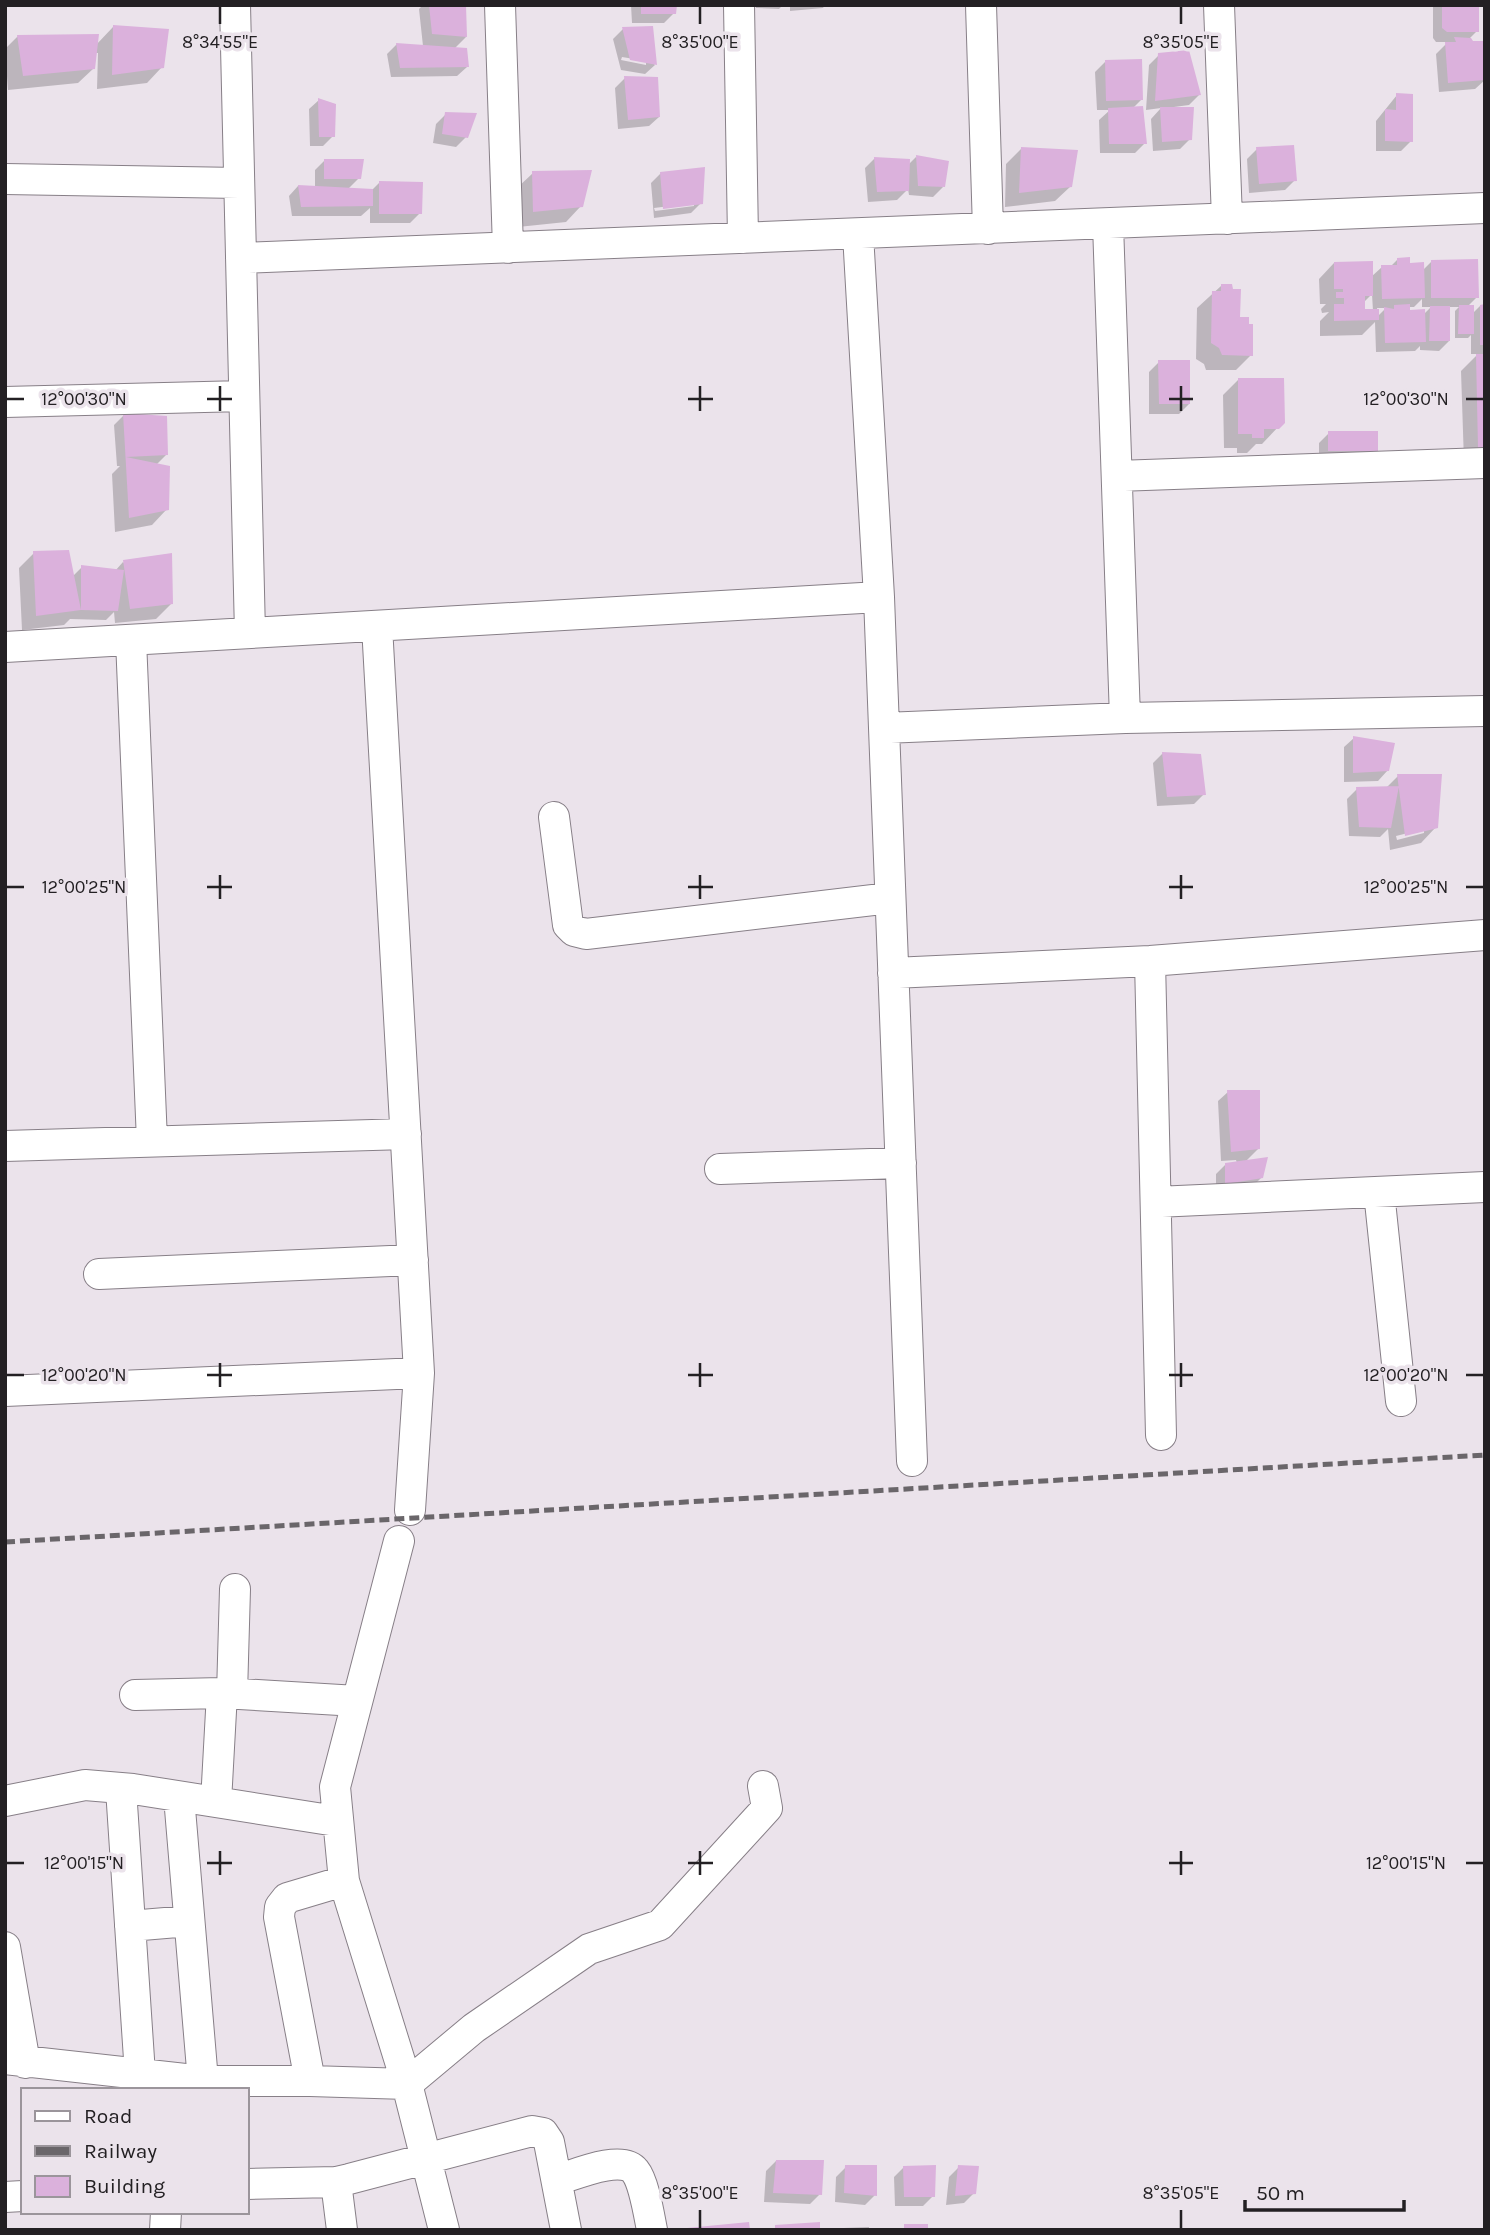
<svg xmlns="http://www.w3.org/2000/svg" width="1490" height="2235" viewBox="0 0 1490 2235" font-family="Karla,sans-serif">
<rect width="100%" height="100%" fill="#ebe3eb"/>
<path fill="#0003" fill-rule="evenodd" d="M423,5H464L466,37L454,49L467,67L457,76L391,77L387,54L397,44L423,46L419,9Z
M631,5H675L674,13L664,23H632Z
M756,5H783L779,9L756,8Z
M790,5H825L823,8L790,11Z
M1435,5H1477V31L1469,39L1485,80L1475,89L1439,92L1436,54L1448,42H1436L1433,38V7Z
M113,27L162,67L147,83L97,89L98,53H95L94,68L78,83L8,90L5,49L18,36L96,45Z
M623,29L655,65L645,74L621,70L613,39ZM622,57L646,61V65L621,60Z
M1159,55L1199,95L1189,105L1174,107L1190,139L1180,149L1153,151L1151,119L1161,108L1146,110L1149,65Z
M1105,62L1142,99L1133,108L1145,143L1135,153H1100L1099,120L1110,110H1097L1095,72Z
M625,78L659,117L649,126L618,129L615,88Z
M1397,95L1411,141L1401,151H1376V121Z
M319,100L333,136L323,146H310L309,109Z
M446,114L466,137L456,147L433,143L436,124Z
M1021,149L1071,186L1055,201L1005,207L1006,164Z
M1257,149L1295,180L1285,190L1249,193L1247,159Z
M916,157L943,187L933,197L909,195L908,189L897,200L868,202L865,168L875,158L908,165Z
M325,160L359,178L348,189L371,191L379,183L420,213L410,223H370V208L361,216H292L289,196L298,186L315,187V170Z
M533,173L581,206L566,222L518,227L517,188Z
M661,173L701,203L691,213L654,218L651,183ZM694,203V206L655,211L654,208Z
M1397,260L1423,270L1432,261L1477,297L1467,307L1472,314L1480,306H1485V462H1464L1461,371L1478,354H1471V335L1468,338H1455V311L1459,307H1449V341L1439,351L1420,350V346L1415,351L1376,352L1375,322L1362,335L1320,336V321L1329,312L1322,313L1321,309L1326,304H1320L1319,279L1334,263L1371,277L1382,267H1390ZM1372,294L1373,311H1364L1363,303ZM1422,299V307H1431L1424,314L1409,312L1408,307H1414ZM1377,308H1386L1378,316Z
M1221,286L1239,319L1251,355L1236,370H1206L1204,364L1196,359L1197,308Z
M1159,362L1189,404L1179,414H1149V372Z
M1238,380L1283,422L1262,444H1256L1247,453H1237V448H1224L1223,395Z
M124,415L166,455L156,465L167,509L152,525L115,532L112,474L120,466H117L114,425Z
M1329,433L1377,450L1367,460L1319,461V443Z
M34,553L73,576L82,567L115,571L123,562L171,604L156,619L115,623L114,612L106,620L70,619L64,625L22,630L19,568Z
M1354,738L1388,770L1378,781L1344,782V747Z
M1163,753L1204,794L1194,804L1157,806L1153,763Z
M1398,776L1436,827L1421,843L1390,850L1388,829L1380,837L1349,836L1347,799L1357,789L1386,788ZM1424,829V833L1397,840L1396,836Z
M1228,1092L1259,1148L1245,1162L1262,1177L1252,1187L1216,1193V1174L1226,1164L1237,1163L1236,1160L1221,1161L1218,1101Z
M776,2161L820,2194L810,2204L764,2202L766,2171Z
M846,2167L875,2195L865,2205L835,2202L836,2177Z
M904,2167L933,2196L923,2206H895L894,2177Z
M959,2167L974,2193L964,2203L946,2205L949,2177Z
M869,2227V2230H842L843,2228Z"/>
<path fill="#dbb1dc" d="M429,5H466L467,37L432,34Z
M641,5H677L676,14H641Z
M1442,5H1479V32H1447L1442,28Z
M113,25L169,29L164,68L112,75Z
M653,26L657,65L630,60L622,27Z
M99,34L95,69L23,76L17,35Z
M1454,37L1471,38L1473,41H1484L1485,80L1448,83L1445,42H1456Z
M396,43L467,48L469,67L400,68Z
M1189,50L1201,95L1155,101L1158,53Z
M1142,59L1143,100L1106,101L1105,60Z
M624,76L658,77L660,117L628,120Z
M1396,93L1413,94V142L1385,141V109L1396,110Z
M318,98L336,104L335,137H319Z
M1143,106L1147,144H1109L1108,108Z
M1160,107H1194L1192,140L1162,142Z
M445,112L477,113L468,138L442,134Z
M1294,145L1297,181L1259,184L1256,147Z
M1021,147L1078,150L1072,187L1019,193Z
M916,155L949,161L945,187L918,186Z
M874,157L910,159L909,191L877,192Z
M324,159H364L361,179H324Z
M705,167L703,204L663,209L660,172Z
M592,170L583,207L533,212L532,171Z
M379,181L423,182L422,214H379Z
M298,185L373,189V206L301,207Z
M1410,257V263L1424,262L1425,298L1382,299L1381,265H1397V258Z
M1478,259L1479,298H1431V260Z
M1373,261V296H1365V309H1379V320L1334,321V304H1344V298H1336V292H1343V289H1334V262Z
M1221,284H1232L1233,289H1241L1240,317H1249V324H1253V356L1222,355L1219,348L1211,343L1212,291H1221Z
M1410,304V310L1425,309L1426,342L1385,343L1384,307L1394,309V305Z
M1485,304V345H1480V305Z
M1459,305H1474V334H1458Z
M1430,306H1450V341H1429Z
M1476,354H1485V447L1478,448Z
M1158,360H1190V404H1159Z
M1238,378H1284L1285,423L1279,429H1264V438H1252V434H1238Z
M123,413L167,416L168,455L126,457L170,466L169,510L129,518Z
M1328,431H1378V451H1328Z
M69,550L81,610V565L124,570L118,611L81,610L36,616L33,551Z
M172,553L173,604L130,609L123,560Z
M1353,736L1395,743L1389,771L1353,773Z
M1162,752L1201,754L1206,795L1167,797Z
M1397,774H1442L1438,828L1405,836Z
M1399,786L1391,828L1359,827L1356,787Z
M1227,1090H1260V1149L1231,1152Z
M1268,1157L1263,1178L1225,1184V1163Z
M776,2160H824L822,2195L773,2193Z
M845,2165H877V2196L844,2193Z
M936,2165L935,2197H904L903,2166Z
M958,2165L979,2166L976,2194L955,2196Z
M749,2222L750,2230H687V2228Z
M820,2222V2230H775V2225Z
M904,2224H928V2230H904Z"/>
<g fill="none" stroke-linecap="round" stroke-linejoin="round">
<g stroke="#877f87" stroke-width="32">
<path id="minor" d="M235,5L250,633
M500,5L508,248
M739,5L743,238
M981,5L988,229
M1219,5L1227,219
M5,179L239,183
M1108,224L1125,718
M858,234L879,597L912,1461
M241,258L1485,208
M5,402L244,396
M1117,476L1485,463
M377,626L419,1373L410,1510
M131,640L152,1141
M5,647L879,597
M884,728L1125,718L1485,711
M554,817L568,925L574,931L586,934L890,898
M1150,961L1161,1435
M893,973L1150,961L1485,935
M5,1146L406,1134
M720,1169L901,1163
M1379,1192L1401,1401
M1156,1202L1485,1187
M99,1274L413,1260
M5,1391L419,1373
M399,1541L335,1787L344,1881L407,2084L444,2230
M232,1694L235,1589
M135,1695L222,1693L357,1701
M121,1789L140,2074
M179,1797L203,2081
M5,1801L85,1785L133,1789L336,1821
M216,1802L222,1693
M130,1926L189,1921
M5,1947L25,2063
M5,2059L203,2081H310L407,2084L474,2028L589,1949L660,1925L767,1808L763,1786
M310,2081L279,1917L280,1907L287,1898L344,1881
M557,2180C574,2175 622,2154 635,2171C644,2182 649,2215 652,2230
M336,2182L342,2230
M247,2184L336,2182L349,2179L532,2131L543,2133L549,2142L566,2230
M5,2197L23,2196
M165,2230L166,2212"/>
</g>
<use href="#minor" stroke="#fff" stroke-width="30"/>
<path stroke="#6a666a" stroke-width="5" stroke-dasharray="10 5" stroke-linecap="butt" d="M5,1542L1485,1455"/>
</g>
<path fill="none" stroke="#232023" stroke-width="2.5" d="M220,7V24M700,7V24M1181,7V24M220,386V411M700,386V411M1181,386V411M7,399H24M207,399H232M688,399H713M1169,399H1193M1466,399H1483M220,875V899M700,875V899M1181,875V899M7,887H24M207,887H232M688,887H713M1169,887H1193M1466,887H1483M220,1363V1387M700,1363V1387M1181,1363V1387M7,1375H24M207,1375H232M688,1375H713M1169,1375H1193M1466,1375H1483M220,1851V1875M700,1851V1875M1181,1851V1875M7,1863H24M207,1863H232M688,1863H713M1169,1863H1193M1466,1863H1483M700,2210V2228M1181,2210V2228"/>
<g font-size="18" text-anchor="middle" fill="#232023" stroke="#ebe3eb" stroke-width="7" stroke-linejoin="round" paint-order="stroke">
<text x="220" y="48">8°34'55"E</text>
<text x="700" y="48">8°35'00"E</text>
<text x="1181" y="48">8°35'05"E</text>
<text x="84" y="405">12°00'30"N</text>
<text x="1406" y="405">12°00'30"N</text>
<text x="84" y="893">12°00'25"N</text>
<text x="1406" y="893">12°00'25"N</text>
<text x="84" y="1381">12°00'20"N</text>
<text x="1406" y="1381">12°00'20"N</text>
<text x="84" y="1869">12°00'15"N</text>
<text x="1406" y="1869">12°00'15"N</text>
<text x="700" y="2199">8°35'00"E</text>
<text x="1181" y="2199">8°35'05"E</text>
</g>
<rect width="1490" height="2235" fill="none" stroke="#232023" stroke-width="14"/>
<rect x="21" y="2088" width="228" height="126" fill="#ebe3eb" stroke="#9b959b" stroke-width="2"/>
<rect x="35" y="2111" width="35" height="10" fill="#ffffff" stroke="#9b959b" stroke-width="2"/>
<text x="84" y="2123" font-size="21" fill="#232023">Road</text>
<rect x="35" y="2146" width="35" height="10" fill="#6a666a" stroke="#9b959b" stroke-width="2"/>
<text x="84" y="2158" font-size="21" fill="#232023">Railway</text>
<rect x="35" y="2176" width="35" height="21" fill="#dbb1dc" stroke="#9b959b" stroke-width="2"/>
<text x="84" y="2193" font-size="21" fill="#232023">Building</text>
<path d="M1245 2200v10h159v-10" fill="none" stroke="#232023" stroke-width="3.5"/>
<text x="1256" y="2200" font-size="21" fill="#232023" stroke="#ebe3eb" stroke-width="5" paint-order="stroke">50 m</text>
</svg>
